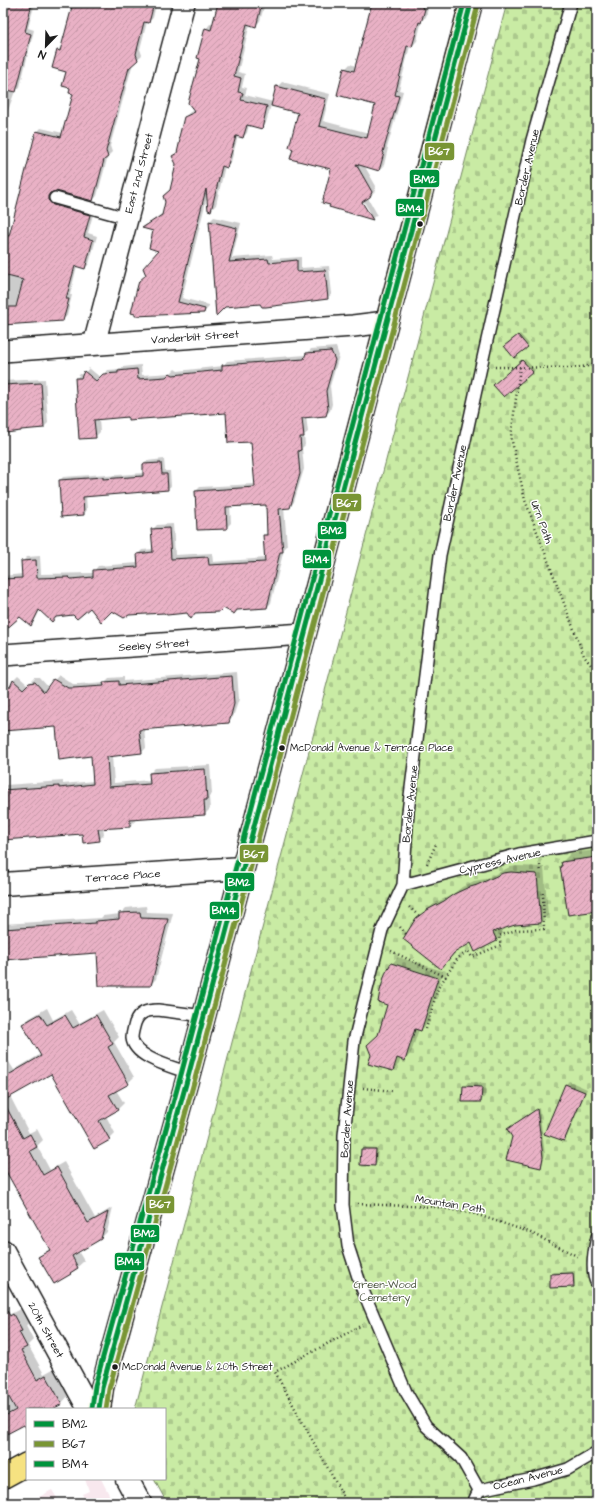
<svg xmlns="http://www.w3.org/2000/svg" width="600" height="1506" viewBox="0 0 600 1506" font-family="'Architects Daughter',sans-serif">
<defs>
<pattern id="cemetery-stones" width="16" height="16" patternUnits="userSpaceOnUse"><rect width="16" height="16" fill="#c9eba4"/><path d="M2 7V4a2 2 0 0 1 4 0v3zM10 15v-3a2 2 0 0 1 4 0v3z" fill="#acc98d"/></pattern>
<pattern id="building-hatch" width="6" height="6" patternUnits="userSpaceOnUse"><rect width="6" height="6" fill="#e9b1c5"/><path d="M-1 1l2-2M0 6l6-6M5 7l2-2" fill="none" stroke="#c798a9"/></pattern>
</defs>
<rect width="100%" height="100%" fill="#fff"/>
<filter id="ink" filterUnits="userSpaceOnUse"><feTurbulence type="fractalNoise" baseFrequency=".025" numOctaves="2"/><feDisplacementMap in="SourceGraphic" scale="8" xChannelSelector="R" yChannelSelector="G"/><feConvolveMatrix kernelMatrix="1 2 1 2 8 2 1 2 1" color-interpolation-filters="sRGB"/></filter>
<g filter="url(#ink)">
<path fill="#f8e8ee" d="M85,1479H101L113,1502L87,1503L82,1494L89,1491Z
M52,1490L60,1503H28Z"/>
<path fill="url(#cemetery-stones)" stroke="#728460" d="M507,3H597V1503H167L154,1479H165V1409H135Z"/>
<path fill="#0003" fill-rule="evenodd" d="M3,3H35L28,28L34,30L20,87L15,91L5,119L3,121Z
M71,3H151L156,5L153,18L148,22H147L140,49L142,55L133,63L110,146L112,152L108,156L97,196L93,200L56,190L52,191L54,198L94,211L88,233L97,236L89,264L85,268L77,266L70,295H72L67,316L62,320L3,325V230L11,232L37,132L41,128L63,133L74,94L67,71L53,67L58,50L63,46L72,9L70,8Z
M220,3H265L260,21L256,25L250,24L238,72L245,74L242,87L247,88L245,95L273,102L277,87L282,82L330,94L323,121L369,133L377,104L345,69L350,64L356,66L373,3H427L429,4L426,17L422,20L417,41L412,46H410L399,90L403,91L387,148H388L384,165L379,170L364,165L376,186L375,191L368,198L377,214L373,218L330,207L332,169L294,148L299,112L271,105L266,123L262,128L249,125L247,133L243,137L238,136L231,162L227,167L225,166L216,205L211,210L207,197L182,298L209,305V307L204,312L136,315L147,275L160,250L154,230L143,227L163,213L171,190L177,164L173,156L179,151L185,117L190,112L195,110L206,29L210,24L214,25ZM361,197L370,212H367L359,198Z
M214,217L241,223L232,258L272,255L273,259L301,257V268L329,266L332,294L327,298L225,306L210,221Z
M520,334L529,344L527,346L508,344Z
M336,347L339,356L330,386L332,404L330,411L325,415L306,416L308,432L304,435L305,445L302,448L304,469L294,502L290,507H284L287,546L284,549L271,603L267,607L238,609L234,613L223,607L196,612L191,617L187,612L112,610L91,607L74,614L40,610L35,620L31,624L20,616L3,619V576L23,574L22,562L27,557L40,556L41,574L94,573V571L98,566L138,563V554L142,550L154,549L152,530L157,525L173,524L175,555L212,553L213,562L266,558L264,536L268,532L267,504L230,506L231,523L226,528L196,491L200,487L255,484L252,441L227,412L99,419L100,432L95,437L76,379L80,374H84L89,368L101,378L108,370L121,369L123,367L141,365L142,375L171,373L175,369L178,371L223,366L227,361L306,355L311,349Z
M525,359L535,370L504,396L495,385Z
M45,379L48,423L43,428L3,431V381Z
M164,459L165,471H170L171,486L167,489L86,496L87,510L84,514L60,480L63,477L106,474V476L144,473V464L147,461Z
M237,672L239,699L233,717L228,722L144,728L146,748L141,753L112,756L114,783L150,780V773L155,768L210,765L212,794L209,797L210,809L205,814L134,819L135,821L130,826L103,827L104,835L99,840L83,833L3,836V788L5,785L63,781V784L94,781L92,755L57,726L3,730V684L9,691L14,680L18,676L28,685L35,678H40L48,687L59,675L73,684H79L105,682L109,678L124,677V681Z
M597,850V910L561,867L563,865L562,862L571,853Z
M518,866L544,867L548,915L541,922L515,924L501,928L503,933L497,940L471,941L457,951L441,968L416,919L435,903L452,895L462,887L474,881L485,879L510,867Z
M146,906L147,912L173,913L156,979L150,985L98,952L3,958V924L101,918L103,916L120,914L126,908Z
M398,957L443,971L427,1024L421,1030L419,1029L411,1053L405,1060L401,1058L399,1064L393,1070L379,1035L388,1004L392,964Z
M47,1008L53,1020L71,1010L79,1023L103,1010L119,1037L114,1042L134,1077L128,1083L116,1090L124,1103L118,1109L106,1116L115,1133L109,1139L94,1148L51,1072L10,1096L29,1133L37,1129L43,1140L37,1146L50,1170L64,1162L95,1218L113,1207L107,1232L100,1239L78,1251L84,1261L70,1274L40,1257L50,1248L3,1164V1052L14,1070L41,1054L24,1024L30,1018Z
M3,1012L7,1019L3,1023Z
M569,1081L587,1089L567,1137L563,1140L566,1084Z
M468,1082L486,1083L485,1096L481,1101L464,1087Z
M539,1108L545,1154L542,1165L540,1167L513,1136L510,1127Z
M364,1147L378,1148L377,1163L375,1165L362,1149Z
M575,1271V1284L573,1286L551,1274L553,1272Z
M20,1309L28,1323L26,1326L33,1340L28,1345L44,1374L53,1369L68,1396L62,1403L50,1409H27V1422L3,1435V1318Z
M123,1498V1503H113Z"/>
<path fill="url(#building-hatch)" stroke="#1c1c1c" d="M3,3H32L25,32L31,34L16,92L3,89Z
M73,3H154L149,23L144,22L136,54L138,60L129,68L106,151L108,157L104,160L93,201L56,191L50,193L48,196V200L53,205L90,215L84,237L93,240L85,269L75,266L66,299H69L63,321L3,325V307H16L23,280L3,275V235L9,236L36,131L61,137L73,94L69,93L70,88L62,86L66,72L52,68L57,50L60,51Z
M218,3H262L256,27L247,24L234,76L241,78L238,92L243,93L241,100L267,106L262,129L247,125L243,138L236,136L227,168L222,166L211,211L208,210L206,189L178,302L205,309L204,313L135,316V314L131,313L136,292L139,281L146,275L143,268L158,251L149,248L153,231L142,228L162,215L165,202L163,196L170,190L176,164L172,156L177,153L180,140L179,137L184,117L195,112L188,103L200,59L197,58L205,28L211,30Z
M372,3H423L422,8L425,9L421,23L419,22L412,47L407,46L395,95L399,96L383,152L384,153L379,171L356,164L372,192L370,197L362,202L373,220L329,207L330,205L322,203L331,169L290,159L293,149L289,147L298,113L271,106L276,86L326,99L319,126L367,138L375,105L337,95L344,68L354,71Z
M209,221L237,228L229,262L268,259L269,263L297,260V272L325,270L328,299L266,307H262L260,304L225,307L216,316Z
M518,335L528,347L514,358L504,346Z
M331,351L335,360L326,391L328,409L326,416L302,418L304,437H300L301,450L298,451L300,474L290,508L279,509L283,552H280L267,608L237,610L234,614L223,608L219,612L195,613L191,619L187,613L167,615L164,613L129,615L124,618L112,611L101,622L90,608L77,619L73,615L56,617L52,622L39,610L31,626L20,617L3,632V579L22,578L21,561L36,560L37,578L69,577L71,579L93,577V570L138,567L137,554L153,552L151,529L169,528L171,559L208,557L209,565L265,562L263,535H267L266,505L226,507L227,529L197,530L195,491L255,487L251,442L228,443L226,413L128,420V417L94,420L96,438L79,439L75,378H81L84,371L96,381L103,374L118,373V371L137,369L138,379L166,377L170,373L173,375L222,370V365L304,359L306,353Z
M522,360L533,372L504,397L493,385Z
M41,383L44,428L21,430V431L6,433L3,385Z
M161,463L162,474H167L168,490L83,497L84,515L61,517L59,480L103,477V479L143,476V464Z
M232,676L234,704L229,723L139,730L142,753L107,757L109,787L150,784L149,773L205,769L207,800H204L205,815L130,820V827L98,829L100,841L83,843L82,834L3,840V790L59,786V788L93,784L91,756L59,760L56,727L3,731V687H10L13,680L23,689L29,683L35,682L44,692L53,679L68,688H73L104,686L103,682L119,681V685Z
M597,857V911L568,915L560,866H562L561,862Z
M511,872L537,874L541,923L515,925L493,932L497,941L475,952L471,943L454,953L441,969L403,939L416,918L427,910L444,901L454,894L467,888L477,885L503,873Z
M140,912L141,918L168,919L151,986H99L97,953L3,960V929L96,923V921L119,919V913Z
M391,963L438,978L421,1031L415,1029L405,1061L397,1058L393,1071L368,1064L371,1055L367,1045L378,1035L387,1005L378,1002L380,991L385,974Z
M40,1014L47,1025L65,1015L73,1028L96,1015L113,1044L108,1047L129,1084L109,1095L118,1110L99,1121L110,1140L94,1149L51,1074L3,1101L23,1138L30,1134L37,1147L30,1151L43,1175L57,1167L88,1223L108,1212L101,1239L72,1256L78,1268L70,1273L71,1274L54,1284L38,1257L50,1250L3,1166V1078L41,1056L22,1024Z
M565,1084L585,1092L564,1141L544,1134Z
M463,1086L482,1087L481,1102H462Z
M537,1109L543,1157L541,1168L506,1160L512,1137L507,1129Z
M361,1149H376L375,1166L360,1165Z
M573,1273L574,1287L550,1288V1274Z
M3,1303L10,1316L13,1314L22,1331L19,1332L27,1347L21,1350L37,1380L46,1375L62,1404L53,1409H27V1429L24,1425L3,1436V1417L16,1410L3,1386Z"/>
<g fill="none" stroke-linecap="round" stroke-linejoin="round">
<g stroke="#1c1c1c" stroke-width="14">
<path id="lane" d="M55,198L127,218
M403,885L519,854L597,841
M189,1073C173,1067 134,1058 132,1038C132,1033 134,1027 135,1023C139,1012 147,1010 158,1010L204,1016
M597,1237C594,1250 590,1272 597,1284
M479,1490L533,1479L568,1469L597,1452
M473,1503L479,1490L461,1458L426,1426L406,1392L361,1286L348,1246L343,1205L344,1135L354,1041L382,930L403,885L408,812L440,555L481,367L532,140L571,3"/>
</g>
<g stroke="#1c1c1c" stroke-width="24">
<path id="street" d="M94,344L184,3
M3,351L353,326L386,322
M3,655L304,634"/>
</g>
<g stroke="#1c1c1c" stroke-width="25">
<path id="secondary" d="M3,884L242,868
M3,1251L89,1409
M127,1479L140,1503"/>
</g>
<g stroke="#1c1c1c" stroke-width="25">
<path id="primary" d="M99,1409L102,1388L189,1073L471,3
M3,1477L27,1464"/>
</g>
<path stroke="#1c1c1c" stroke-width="2.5" stroke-dasharray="1 3" stroke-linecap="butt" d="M495,367L572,368L597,365
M520,367L511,437L525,500L584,656L597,673
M427,864L436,844
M540,865L541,872
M409,907L419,916
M400,927L406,934
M391,951L446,977
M426,1029L438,988L458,958L468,951L472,957L501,945L499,936L516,930L544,929L543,893
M363,1088L393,1091
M358,1204L436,1207L475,1214L529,1232L579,1257
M347,1503L275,1372L362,1325"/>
<use href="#lane" stroke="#fff" stroke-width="11"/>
<use href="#street" stroke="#fff" stroke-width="21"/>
<use href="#secondary" stroke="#fff" stroke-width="22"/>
<use href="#primary" stroke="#f6e281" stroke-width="22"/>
<g stroke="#fff" stroke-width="8">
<path id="bus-1" d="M99,1409L102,1388L189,1073L471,3"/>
</g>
<g stroke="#fff" stroke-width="8">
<path id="bus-2" d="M106,1409L109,1389L196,1075L478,5"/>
</g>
<g stroke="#fff" stroke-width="8">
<path id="bus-3" d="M92,1408L95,1386L182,1071L464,3"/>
</g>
<use href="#bus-1" stroke="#00933c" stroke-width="5"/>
<use href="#bus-2" stroke="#799534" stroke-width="5"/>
<use href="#bus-3" stroke="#00933c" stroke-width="5"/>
</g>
</g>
<g fill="#1c1c1c" stroke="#fff" stroke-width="1.5">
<circle cx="420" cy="224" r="3.5"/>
<circle cx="282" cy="748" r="3.5"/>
<circle cx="115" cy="1367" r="3.5"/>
</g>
<g text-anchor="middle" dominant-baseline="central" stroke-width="3" stroke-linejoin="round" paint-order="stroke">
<g font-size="10" fill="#1c1c1c" stroke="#fff" text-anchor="start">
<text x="290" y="748">McDonald Avenue &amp; Terrace Place</text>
<text x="122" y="1367">McDonald Avenue &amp; 20th Street</text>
</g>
<g font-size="11" fill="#1c1c1c" stroke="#fff">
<text transform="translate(527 167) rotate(-77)">Border Avenue</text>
<text transform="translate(139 173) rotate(-75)">East 2nd Street</text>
<text transform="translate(195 337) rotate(-4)">Vanderbilt Street</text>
<text transform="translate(455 483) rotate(-78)">Border Avenue</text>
<text transform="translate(542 522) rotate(70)">Urn Path</text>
<text transform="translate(154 645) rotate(-4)">Seeley Street</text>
<text transform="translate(410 804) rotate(-84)">Border Avenue</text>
<text transform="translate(500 861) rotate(-13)">Cypress Avenue</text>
<text transform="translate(123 876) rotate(-4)">Terrace Place</text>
<text transform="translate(347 1119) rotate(-86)">Border Avenue</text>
<text transform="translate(450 1204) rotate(9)">Mountain Path</text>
<text transform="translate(46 1330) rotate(61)">20th Street</text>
<text transform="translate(528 1478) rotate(-14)">Ocean Avenue</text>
</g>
<g font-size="11" fill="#505a45" stroke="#fff">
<text x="385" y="1284">Green-Wood<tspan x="385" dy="13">Cemetery</tspan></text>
</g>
</g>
<g stroke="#fff" stroke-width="1.5">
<rect x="424" y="142" width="31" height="19" rx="4" fill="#799534"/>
<rect x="409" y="169" width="31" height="19" rx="4" fill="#00933c"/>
<rect x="395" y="198" width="30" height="19" rx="4" fill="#00933c"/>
<rect x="332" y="493" width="30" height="19" rx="4" fill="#799534"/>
<rect x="317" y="521" width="30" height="19" rx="4" fill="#00933c"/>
<rect x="302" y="549" width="30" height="20" rx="4" fill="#00933c"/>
<rect x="239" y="844" width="30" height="19" rx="4" fill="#799534"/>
<rect x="224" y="872" width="31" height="20" rx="4" fill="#00933c"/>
<rect x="209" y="901" width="31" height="19" rx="4" fill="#00933c"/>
<rect x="145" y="1195" width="30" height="19" rx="4" fill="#799534"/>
<rect x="130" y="1224" width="30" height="19" rx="4" fill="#00933c"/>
<rect x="114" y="1252" width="31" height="19" rx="4" fill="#00933c"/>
</g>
<g font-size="11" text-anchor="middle" font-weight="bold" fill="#fff">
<text x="439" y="155">B67</text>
<text x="425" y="183">BM2</text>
<text x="410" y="212">BM4</text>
<text x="347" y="507">B67</text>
<text x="332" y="534">BM2</text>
<text x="317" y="563">BM4</text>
<text x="254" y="858">B67</text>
<text x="239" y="886">BM2</text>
<text x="224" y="914">BM4</text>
<text x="160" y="1208">B67</text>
<text x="145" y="1237">BM2</text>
<text x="129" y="1265">BM4</text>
</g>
<rect width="600" height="1506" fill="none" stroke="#fff" stroke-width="16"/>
<rect x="8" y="8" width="584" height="1490" fill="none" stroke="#1c1c1c" stroke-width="1.5" filter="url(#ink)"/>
<rect x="26" y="1408" width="140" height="72" fill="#ffffff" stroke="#a4a4a4"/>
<rect x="34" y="1421" width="20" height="6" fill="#00933c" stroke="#a4a4a4"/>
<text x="62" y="1428" font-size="12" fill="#1c1c1c">BM2</text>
<rect x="34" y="1441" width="20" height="6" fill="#799534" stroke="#a4a4a4"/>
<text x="62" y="1448" font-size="12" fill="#1c1c1c">B67</text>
<rect x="34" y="1461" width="20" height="6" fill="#00933c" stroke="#a4a4a4"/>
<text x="62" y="1468" font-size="12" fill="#1c1c1c">BM4</text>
<g transform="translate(46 46) rotate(203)" stroke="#ffffff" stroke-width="3" paint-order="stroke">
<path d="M0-3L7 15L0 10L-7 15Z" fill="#1c1c1c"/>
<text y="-6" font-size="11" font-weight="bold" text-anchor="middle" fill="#1c1c1c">N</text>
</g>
</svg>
